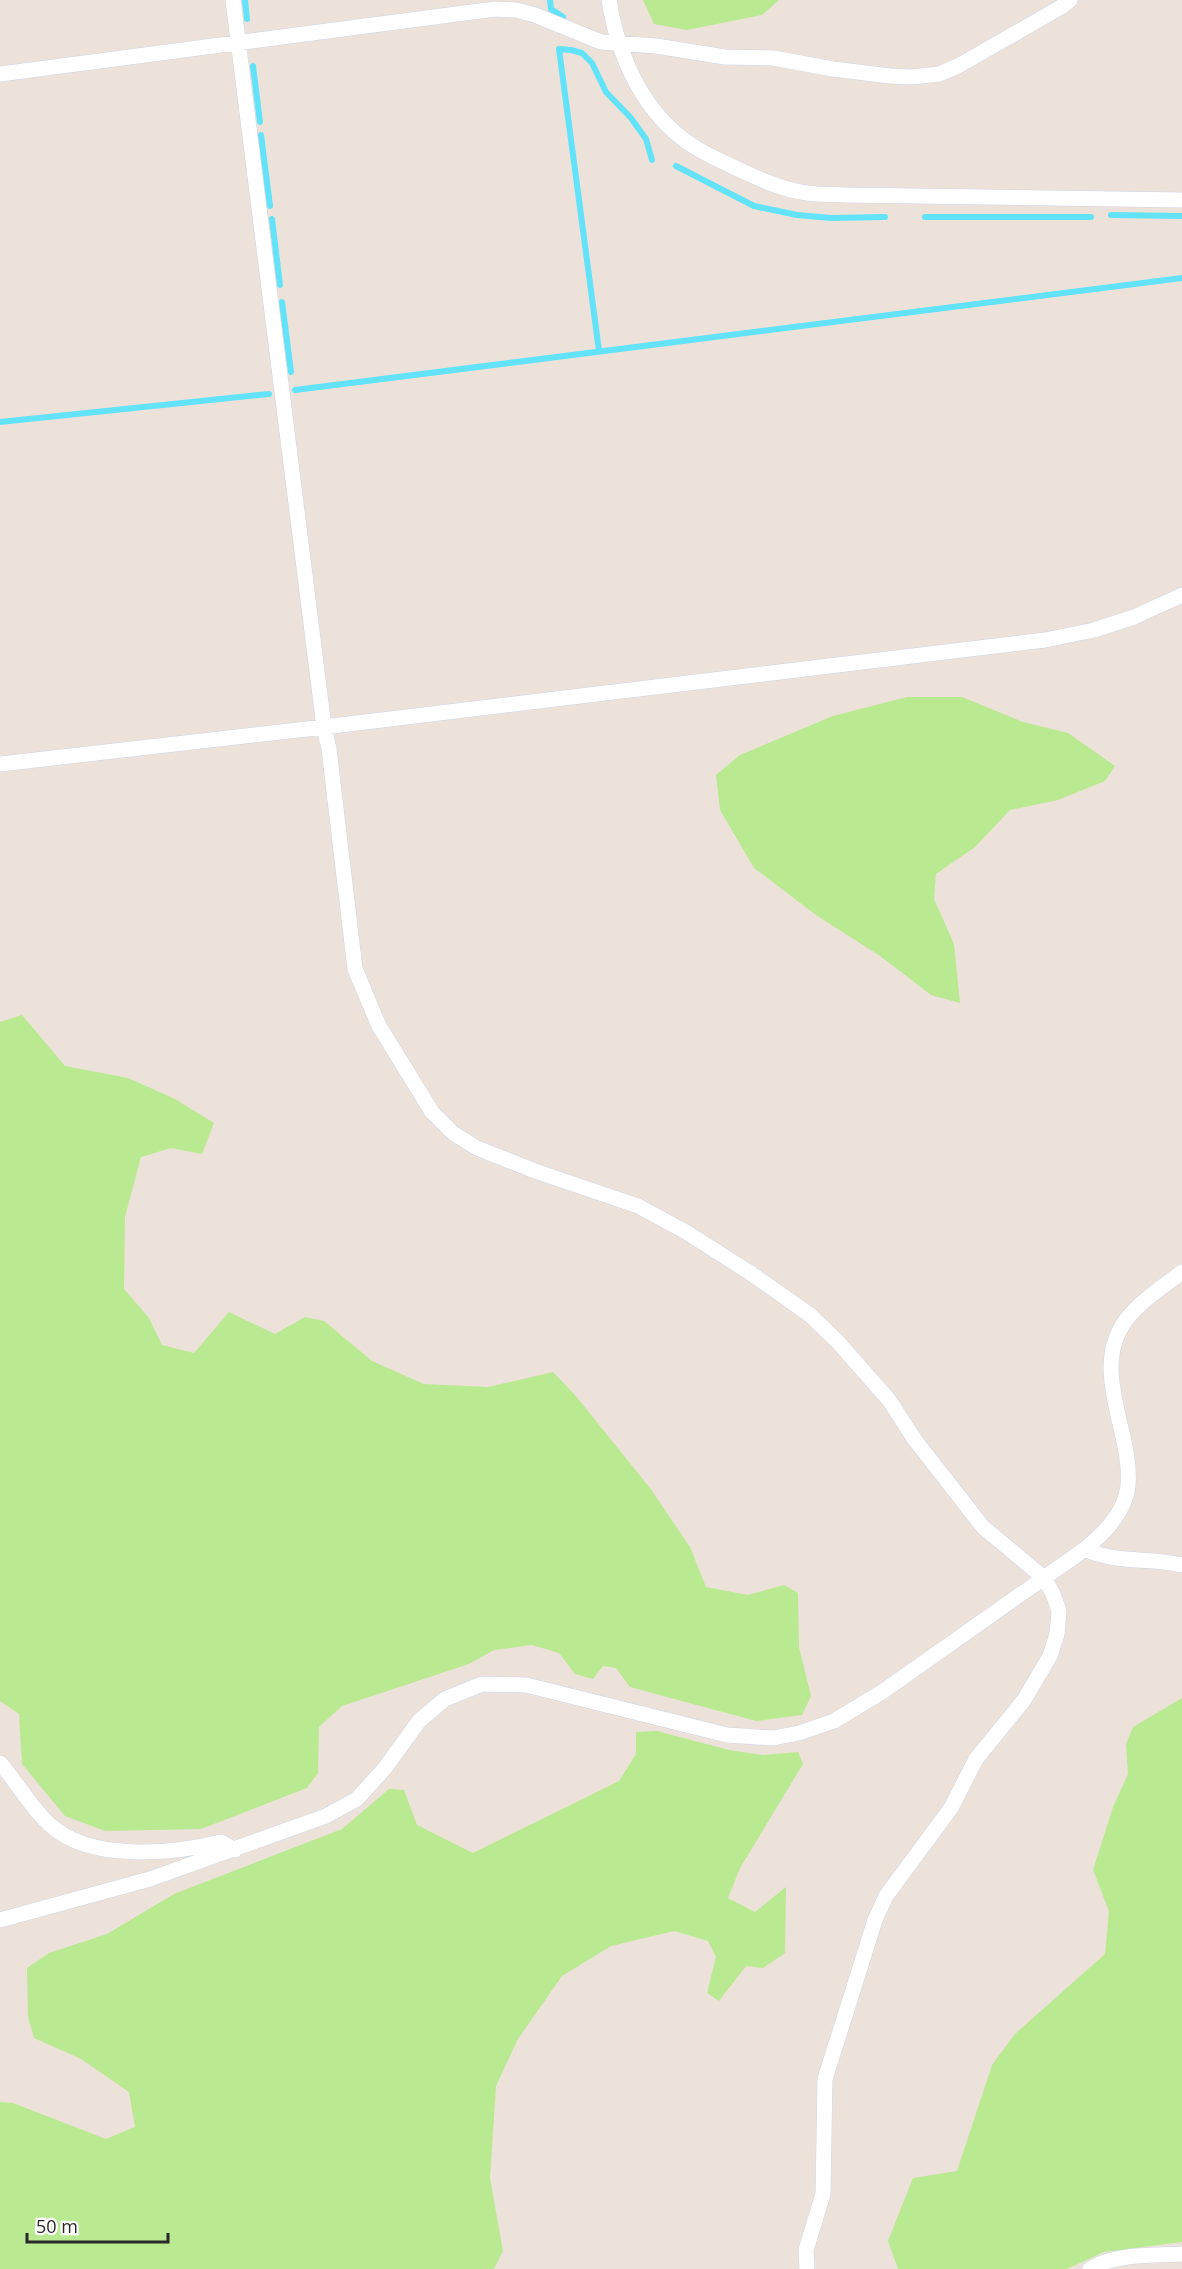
<svg xmlns="http://www.w3.org/2000/svg" width="1182" height="2269" viewBox="0 0 1182 2269" font-family="'Open Sans',sans-serif">
<rect width="100%" height="100%" fill="#ede2d9"/>
<path fill="#b9e990" d="M643,0H779L762,15L687,30L654,24Z
M907,697H962L1023,722L1068,733L1115,766L1105,781L1058,800L1010,810L975,847L936,874L934,899L954,944L960,1003L931,995L880,956L816,915L754,868L720,810L716,775L740,755L833,716Z
M22,1015L65,1066L128,1078L175,1099L214,1123L202,1154L171,1148L141,1157L125,1217L124,1289L149,1318L162,1345L194,1353L229,1312L275,1334L305,1317L324,1321L372,1361L424,1384L488,1387L553,1372L575,1395L650,1488L690,1547L706,1587L748,1595L784,1585L798,1593L799,1647L811,1696L802,1715L756,1721L630,1687L616,1668L603,1666L593,1679L575,1674L559,1653L532,1645L494,1650L469,1664L342,1706L319,1727L318,1773L307,1788L201,1829L105,1831L65,1816L22,1764L19,1714L0,1701V1022Z
M1182,1698V2242L1104,2252L1067,2269H898L888,2241L913,2178L957,2171L992,2065L1015,2034L1105,1954L1109,1911L1093,1870L1113,1807L1128,1774L1126,1744L1133,1727Z
M657,1731L729,1750L763,1755L798,1752L803,1764L740,1868L728,1898L755,1912L786,1887L785,1953L763,1968L746,1966L719,2001L707,1993L716,1957L708,1941L674,1931L611,1946L562,1976L518,2039L496,2086L490,2178L503,2251L494,2269H0V2102L13,2103L106,2139L135,2127L129,2092L81,2059L34,2038L28,2017L27,1968L49,1953L107,1934L174,1894L342,1829L389,1789L404,1790L417,1825L473,1853L619,1781L636,1754V1732Z"/>
<g fill="none" stroke-linecap="round" stroke-linejoin="round">
<path stroke="#62e3f9" stroke-width="6" d="M245,0L247,19
M550,0L551,9L563,17
M253,66L260,122
M261,135L270,206
M676,166L754,206L797,215L831,218L885,217
M1111,215L1182,216
M925,217H1091
M272,219L280,285
M282,302L291,372
M599,351L559,49L571,50L582,53L592,63L606,92L631,118L646,139L652,160
M295,390L1182,278
M0,422L269,394"/>
<g stroke="#ced5e4" stroke-width="16">
<path id="street" d="M233,0L324,727L329,749L355,969L379,1026L432,1112L453,1133L477,1148L535,1171L638,1206L686,1232L749,1272L810,1315L838,1342L889,1400L915,1440L983,1527L1044,1578L1053,1594L1059,1611L1057,1634L1050,1656L1024,1700L976,1759L951,1808L886,1896L875,1920L825,2079L823,2194L806,2250L807,2269
M609,0C618,56 643,114 693,146C707,155 723,162 738,169C759,179 783,190 807,193C820,195 834,194 848,195L1182,200
M0,74L495,9L516,10L535,15L601,42L656,46L725,57L773,58L833,69L890,76L912,77L939,74L958,66L1061,7L1070,0
M0,764L324,727L1045,640L1094,630L1134,617L1182,595
M1085,1549C1115,1564 1150,1557 1182,1565
M0,1763C17,1782 30,1807 49,1824C89,1862 172,1854 221,1842L235,1850
M0,1920L150,1879L326,1816L357,1799L385,1768L419,1721L445,1699L482,1684L526,1685L727,1735L773,1738L799,1733L834,1721L882,1692L1085,1549C1104,1533 1125,1513 1128,1486C1133,1432 1089,1370 1126,1320C1140,1301 1164,1286 1182,1272
M1090,2269C1115,2253 1153,2256 1182,2254"/>
</g>
<use href="#street" stroke="#fff" stroke-width="15"/>
</g>
<path d="M27 2233v9h141v-9" fill="none" stroke="#292929" stroke-width="3"/>
<text x="36" y="2233" font-size="18" fill="#292929" stroke="#ffffff" stroke-width="4.5" paint-order="stroke">50 m</text>
</svg>
